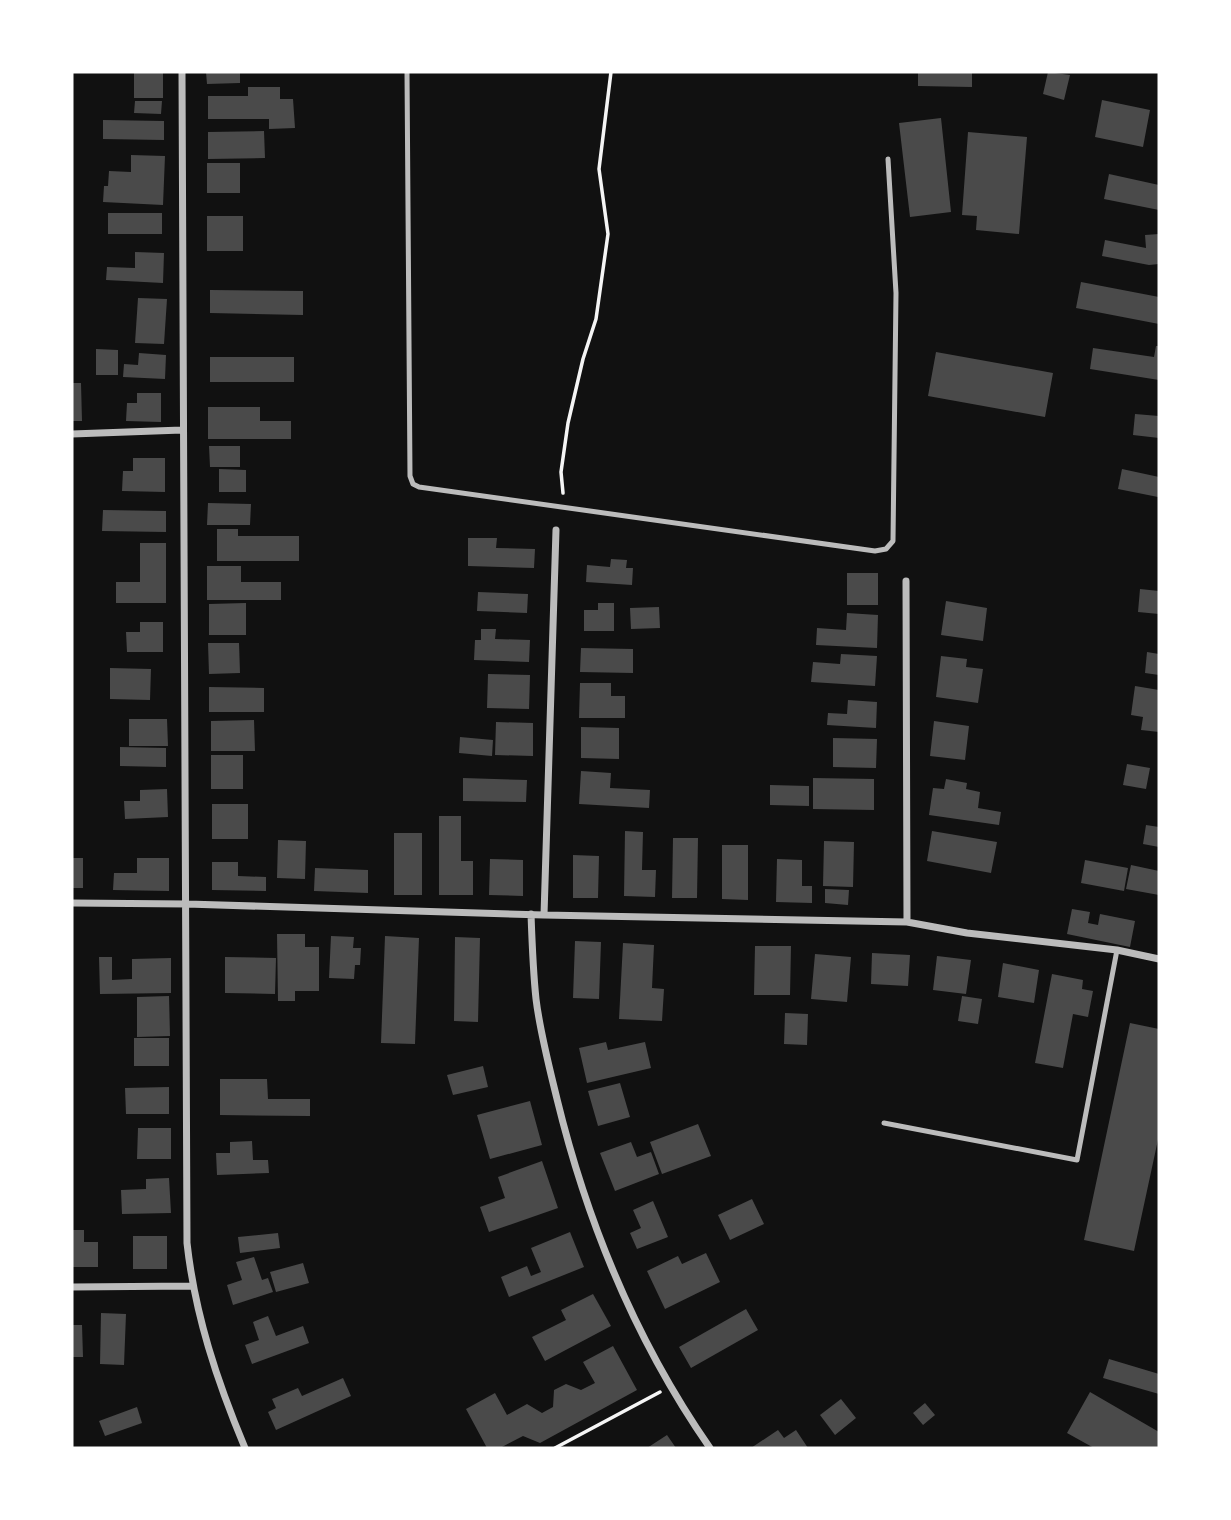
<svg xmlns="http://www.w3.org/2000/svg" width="1231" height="1520" viewBox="0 0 1231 1520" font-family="Raleway,sans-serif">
<rect width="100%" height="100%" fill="#111"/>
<path fill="#4a4a4a" d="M134,72H163V98H134Z
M206,72H240V83L207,84Z
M918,72H972V87L918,86Z
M1048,72L1070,75L1064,100L1043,94Z
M248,87H280V99H293L295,128L269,129V119H208V96H248Z
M1102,100L1150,110L1143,147L1095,137Z
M135,101H162L161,114L134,113Z
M941,118L951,212L910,217L899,123Z
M103,120L164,121V140L103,139Z
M264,131L265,158L208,159V132Z
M968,132L1027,137L1019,234L976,230L977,216L962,215Z
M131,155L165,156L163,205L103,202L104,186H108L109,171L131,172Z
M207,163H240V193H207Z
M1109,174L1159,185V210L1104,199Z
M108,213H162V234H108Z
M207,216H243V251H207Z
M1159,234V264L1149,265L1102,256L1105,240L1146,248L1145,235Z
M135,252L164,253L163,283L106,280L107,267L135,268Z
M1081,282L1159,297V324L1076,308Z
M210,290L303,291V315L210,313Z
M138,298L167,299L164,344L135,343Z
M1156,346H1159V380L1090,369L1093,348L1154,357Z
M96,349L118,350V375H96Z
M936,352L1053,373L1045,417L928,396Z
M139,353L166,355L165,379L123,377L124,364L138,365Z
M210,357H294V382H210Z
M72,383H81L82,421H72Z
M137,393H161V422L126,421L127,403H137Z
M208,407H260V421H291V439H208Z
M1135,414L1159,416V438L1133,435Z
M209,446H240V467H210Z
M133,458H165V492L122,491L123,471H133Z
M219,469L246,470V492H219Z
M1122,469L1159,477L1158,497L1118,489Z
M208,503L251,504L250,525H207Z
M103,510L166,511V532L102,531Z
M217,529H238V536H299V561H217Z
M468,538H497L496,548L535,549L534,568L468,566Z
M140,543H166V603H116V582H140Z
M611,559L627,560L626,568H633L632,585L586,582L587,565L610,567Z
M207,566H241V582H281V600H207Z
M847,573H878V605H847Z
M1140,589L1159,591V614L1138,612Z
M478,592L528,594L527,613L477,611Z
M946,601L987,608L983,641L941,635Z
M246,603V635H209V604Z
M598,603H614V631H584V610H598Z
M659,607L660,628L631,629L630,608Z
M847,613L878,615L877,648L816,645L817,628L846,630Z
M140,622H163V652H127L126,632H140Z
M481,629H496L495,639L530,640L529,662L474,660L475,640H481Z
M208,643H239L240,673L209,674Z
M581,648L633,649V673L580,672Z
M1147,652L1159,654V675L1145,673Z
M841,654L877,656L875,686L811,682L813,662L840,664Z
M941,656L967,659L966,667L983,669L978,703L936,697Z
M110,668L151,669L150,700L110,699Z
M488,674L530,675L529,709L487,708Z
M580,683H611V696H625V718H579Z
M1135,686L1159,690V732L1141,730L1143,717L1131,715Z
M209,687L264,688V712H209Z
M848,700L877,702L876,728L827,725L828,713L847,714Z
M129,719H167L168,746H129Z
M254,720L255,751H211V721Z
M934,721L969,726L965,760L930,756Z
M496,722L533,723V756L495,755Z
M581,727L619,728V759L581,758Z
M460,737L493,740L492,756L459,753Z
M833,738L877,739L876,768L833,767Z
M120,747L166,748V767L120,766Z
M211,755H243V789H211Z
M1127,764L1150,768L1146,789L1123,785Z
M581,771L611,773L610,788L650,790L649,808L579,804Z
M463,778L527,780L526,802L463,801Z
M813,778L874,779V810L813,809Z
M946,779L967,783L966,789L980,792L978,808L1001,812L999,825L929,815L933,788L944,789Z
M770,785L809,786V806L770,805Z
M167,789L168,817L125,819L124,801H140V790Z
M212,804H248V839H212Z
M439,816H461V861H473V895H439Z
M1146,825L1159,827V847L1143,844Z
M625,831L643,832L642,870H656L655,897L624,896Z
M932,831L997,842L991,873L927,861Z
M394,833H422V895H394Z
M673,838H698L697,898H672Z
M278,840L306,841L305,879L277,878Z
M824,841L854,842L853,887L823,886Z
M722,845H748V900L722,899Z
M573,855L599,856L598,898H573Z
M72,858H83V888H72Z
M137,858H169V891L113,890L114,873H137Z
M490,859L523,860V896L489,895Z
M777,859L802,860V886H812V903L776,902Z
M1085,860L1128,868L1124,891L1081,883Z
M212,862H238V876L266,877V891L212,890Z
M1131,865L1159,871V895L1126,889Z
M315,868L368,870V893L314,891Z
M825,889L849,890L848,905L825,903Z
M1072,909L1090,912L1088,923L1098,925L1100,914L1135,921L1130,947L1067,934Z
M277,934H305V947H319V991H295V1001H278Z
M331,936L354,937L353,948H361L360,965H355L354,979L329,978Z
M385,936L419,938L415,1044L381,1043Z
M455,937L480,938L478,1022L454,1021Z
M575,941L601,942L599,999L573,998Z
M623,943L654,945L652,988L664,989L662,1021L619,1019Z
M755,946H791L790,995H754Z
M872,953L910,955L908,986L871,984Z
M815,954L851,957L847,1002L811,999Z
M937,956L971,960L966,994L933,990Z
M99,957H112V980L132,979V959L171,958V993L100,994Z
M225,957L276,958L275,994L225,993Z
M1003,963L1039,970L1034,1003L998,997Z
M1052,974L1083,980L1082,989L1093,991L1088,1017L1073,1014L1063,1068L1035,1063Z
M169,996L170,1036L137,1037V997Z
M962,996L982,999L978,1024L958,1021Z
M785,1013L808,1014L807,1045L784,1044Z
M1130,1023L1159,1029V1135L1134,1251L1084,1240Z
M134,1038H169V1066H134Z
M606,1042L608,1050L645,1042L651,1068L587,1083L579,1048Z
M483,1066L488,1087L453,1095L447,1075Z
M220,1079H267L268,1099H310V1116L220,1115Z
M620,1083L630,1117L598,1126L588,1091Z
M169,1087V1114H126L125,1088Z
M530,1101L542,1145L490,1159L477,1115Z
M698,1124L711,1156L662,1174L650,1142Z
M138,1128H171V1159H137Z
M252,1141L253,1160H268L269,1173L217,1175L216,1153H230V1142Z
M631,1142L637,1157L651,1152L659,1174L615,1191L600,1153Z
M542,1161L558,1208L489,1232L480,1207L505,1198L498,1177Z
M169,1178L171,1213L122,1214L121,1190L146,1189V1179Z
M752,1199L764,1224L730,1240L718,1215Z
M653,1201L668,1237L637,1249L630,1233L641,1228L633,1210Z
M72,1230H84V1242H98V1267H72Z
M570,1232L584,1267L509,1297L501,1277L527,1266L531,1276L541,1272L531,1248Z
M278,1233L280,1248L240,1253L238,1237Z
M133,1236H167V1269H133Z
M706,1253L720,1282L665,1309L647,1271L678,1256L682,1264Z
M254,1257L262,1280L268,1278L273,1292L233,1305L227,1285L242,1280L236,1262Z
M303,1263L309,1283L276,1292L270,1272Z
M593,1294L611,1326L545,1361L532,1337L566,1320L561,1310Z
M746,1309L758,1330L691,1368L679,1347Z
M101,1313L126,1314L124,1365L100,1364Z
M268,1316L276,1336L303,1326L309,1343L252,1364L245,1345L259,1340L253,1322Z
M72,1325H82L83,1357H72Z
M613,1346L637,1390L540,1443L523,1436L500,1448H487L466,1409L495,1393L507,1415L527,1404L542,1413L553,1407L554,1390L566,1384L581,1390L595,1383L583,1362Z
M1109,1359L1159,1374V1394L1103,1378Z
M343,1378L351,1396L276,1430L268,1412L276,1408L272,1399L298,1388L302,1396Z
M1090,1392L1159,1432V1448H1094L1067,1433Z
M841,1399L856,1418L835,1435L820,1415Z
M925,1403L935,1415L923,1425L913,1413Z
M137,1407L142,1423L105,1436L99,1421Z
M778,1430L784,1438L796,1430L808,1448H751Z
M667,1435L676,1448H647Z"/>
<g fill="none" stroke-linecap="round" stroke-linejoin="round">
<path stroke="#f5f5f5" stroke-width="3.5" d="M563,493L561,472L568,423L583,359L596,319L608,234L599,169L611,72
M555,1448L660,1392"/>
<path stroke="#bcbcbc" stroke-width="5" d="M407,72L410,476L413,484L419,487L875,551L886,549L893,541L896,293L888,159
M884,1123L1077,1160L1117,950"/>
<path stroke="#bcbcbc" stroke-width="7" d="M182,72L187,1243C195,1315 217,1381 245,1448
M72,434L182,430
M906,581L907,922
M72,903L187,904L544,915L907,922L967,933L1117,950L1159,959
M531,914C532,942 533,971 536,999C540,1032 549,1066 557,1099C587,1222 637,1343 710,1448
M544,915L556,530
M72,1287L192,1286"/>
</g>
<rect width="1231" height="1520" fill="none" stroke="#ffffff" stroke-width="147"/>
</svg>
